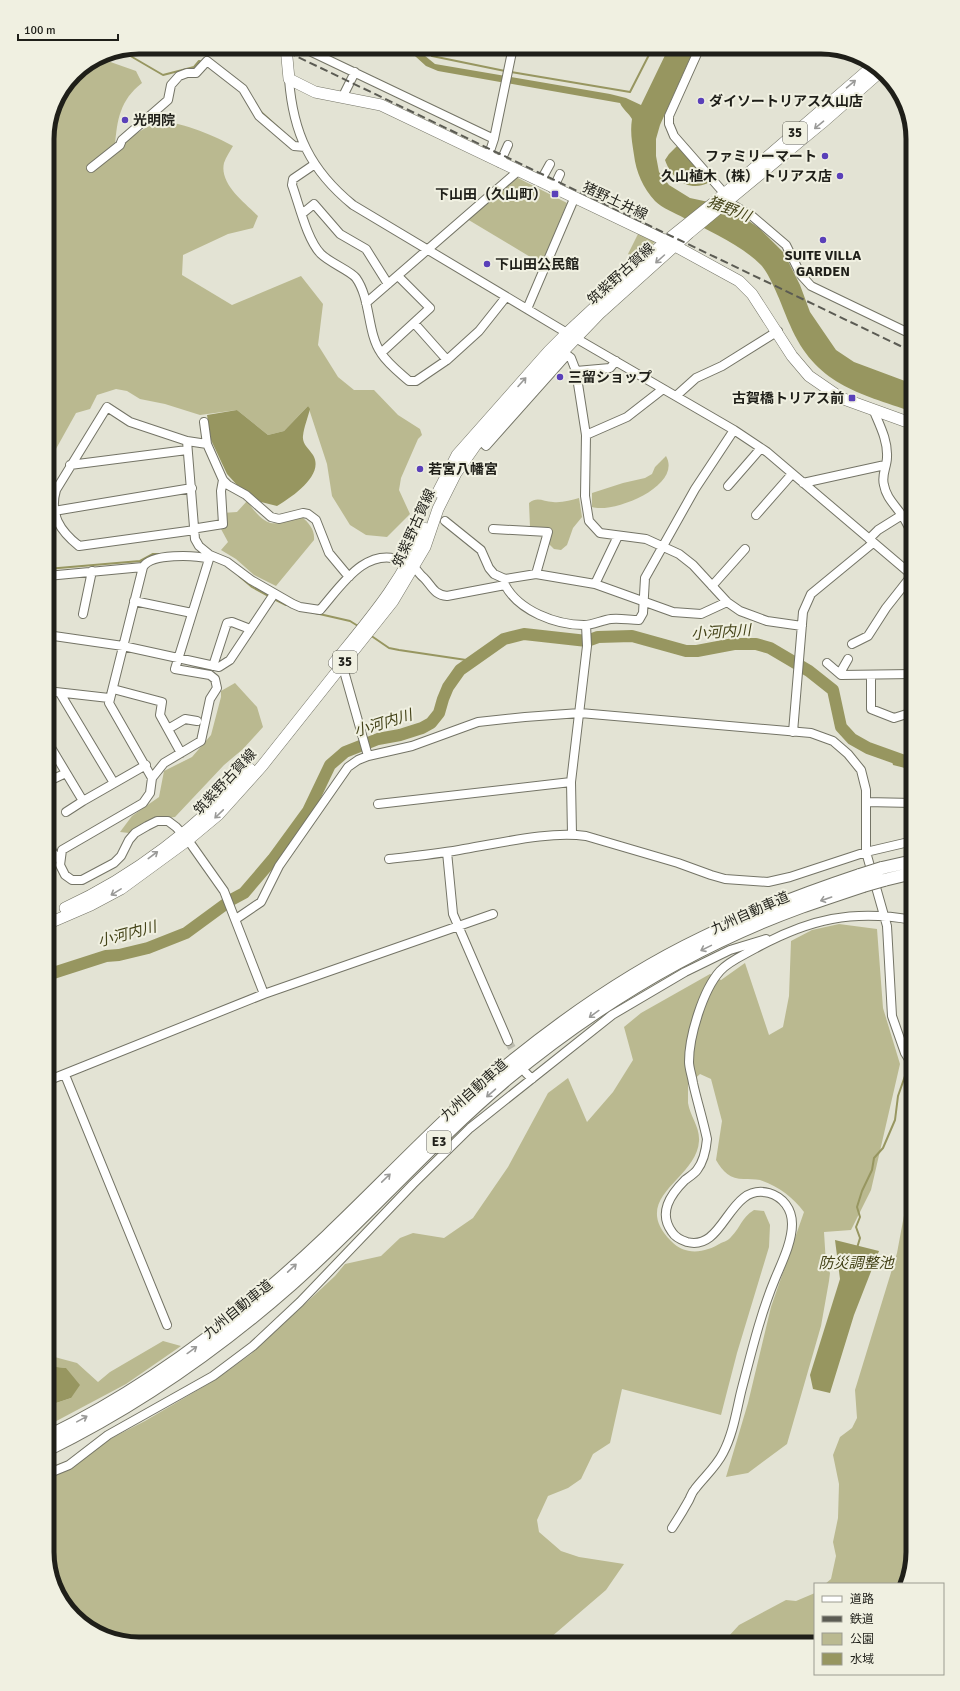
<svg xmlns="http://www.w3.org/2000/svg" width="960" height="1691" viewBox="0 0 960 1691" font-family="Signika,'Noto Sans JP',sans-serif">
<rect width="100%" height="100%" fill="#e3e3d4"/>
<path fill="#bab990" d="M102,59L136,71L142,83C120,100 117,120 115,146C124,141 150,124 159,122C175,119 218,137 233,146C230,151 226,157 224,163C219,184 245,203 258,216L253,228L228,234L183,255L182,275L232,305L301,276L323,304L318,345L338,377L354,390H374L398,415L420,429L422,435L418,439L401,478L399,490L410,514L387,537L366,535L350,525L332,496L327,464L308,406L284,431L268,435L237,410L200,415L165,404L140,399L127,391L116,389L97,395L90,409L76,413L47,465V133C49,124 51,114 54,105C59,88 84,61 102,59Z
M516,177L567,203L542,264L467,219Z
M638,234L650,237L655,242L636,260L628,254Z
M666,456C683,486 613,514 592,507V493L623,483L645,478L652,474L655,467Z
M579,498L582,517L573,528L567,545L561,550L554,549L549,544L550,529L530,527L529,503C538,496 543,502 553,502C562,503 571,500 579,498Z
M247,501C267,529 272,526 302,517C309,523 315,530 314,540L276,586L254,575L236,559L221,550L228,542L221,529L222,513L237,512Z
M235,683L257,707L263,727L243,749L224,765L175,817L158,819L129,833L120,832L132,816L159,797L164,771L192,757L211,735L221,697V691Z
M839,924L877,929L883,1008L900,1064L871,1190L851,1230L824,1232L826,1264L830,1273L829,1281L821,1326L787,1444L748,1473L726,1477L748,1403L771,1307L804,1212C793,1197 778,1186 760,1180C755,1179 749,1179 744,1179C730,1179 723,1172 716,1160L722,1121L711,1079L700,1074L688,1085C688,1090 688,1097 688,1103C690,1116 700,1127 699,1141C697,1180 628,1197 671,1241C685,1256 705,1253 721,1243C724,1242 729,1240 731,1237C741,1227 741,1218 754,1210L764,1211L770,1225L769,1247L737,1353L721,1415L622,1389L610,1443L593,1454L581,1479L568,1488L548,1496L537,1520L539,1532L561,1551L579,1557L624,1564L606,1590L543,1644H529L517,1637L498,1640L494,1644H133L88,1628L54,1587L47,1552V1468L67,1461L145,1421L215,1380L251,1354L335,1276L345,1264L381,1256L400,1238L413,1233L444,1238L473,1218L508,1167L548,1093L568,1078L587,1122L613,1092L633,1060L624,1027L641,1013L710,974L721,980L745,963L769,1035L783,1027L789,996L791,941L812,930Z
M913,1167V1552L903,1584H825L831,1579L836,1556L833,1542L838,1518L839,1484L833,1455L840,1437L852,1428L857,1418L855,1390L897,1253Z
M163,1341L181,1346L126,1384L47,1426V1406L71,1398L66,1368L47,1366V1355L77,1363L98,1382L110,1372Z
M815,1593V1644H711L728,1637L739,1625L786,1600L796,1601Z"/>
<path fill="#979660" d="M405,47H414L435,64L610,94L626,98L641,105L669,47H695L660,125L656,139V156L659,172L669,185L690,198L727,206L759,228L784,253L800,285L810,312L836,350L854,362L913,384V412C858,393 815,384 790,325C783,309 772,277 761,265C740,244 709,231 684,218C675,213 662,208 655,201C643,188 636,172 634,155C632,142 630,132 632,119C629,113 623,110 620,103L438,71L426,66Z
M678,145L710,182C690,193 672,180 665,160L669,154Z
M308,406L310,409C308,417 304,427 303,436C302,444 309,449 313,455C325,475 292,497 277,506L261,502L237,485L227,474L211,440L207,415L237,410L268,435L284,431Z
M890,751L913,758V770L893,765Z
M835,1240L879,1251L854,1315L830,1393L813,1389L810,1375L840,1279Z
M47,1366L66,1368L80,1385L71,1398L47,1406Z"/>
<g fill="none" stroke-linecap="round" stroke-linejoin="round">
<path stroke="#979660" stroke-width="2" d="M423,47L432,56L505,71
M125,50L127,54L163,75L194,67L199,61L203,62
M511,72L630,92L653,47
M260,111L282,131
M47,569L140,561L153,554H162
M239,576L252,587L270,597
M274,599L286,605
M315,613L350,621L358,626
M370,635L389,648L399,650L473,661
M857,1248L860,1238L856,1227L860,1217L857,1207L862,1191L872,1170L874,1158L883,1148L895,1120L898,1096L905,1076L913,1073"/>
<path stroke="#979660" stroke-width="12" d="M47,975L106,956L119,955L148,948L186,933L231,900L244,893L273,859L308,811L330,765L345,752L378,739L400,735L422,728L431,723L439,713L443,699L448,687L460,670L504,639L524,634L587,641L598,637L632,636L686,651H697L734,644H756L770,648L809,671L833,690L841,727L852,739L868,748L907,762"/>
<path stroke="#bcbcaf" stroke-width="8" stroke-dasharray="8 4" stroke-linecap="butt" d="M508,1041L519,1060"/>
<g stroke="#747466" stroke-width="10">
<path id="minor" d="M301,47L494,139
M700,47L669,116V124L674,136L724,193
M289,79C293,133 310,170 353,205L567,333L734,430L767,452L913,576
M343,96L355,72
M488,157L494,139L513,47
M500,163L508,145
M315,164L293,179L292,185C299,204 307,240 321,254C330,263 351,271 356,278C371,299 367,333 381,353C388,364 400,373 409,381H416L447,360L479,331L506,297
M91,168L120,145L122,140L168,100L171,85L179,76L187,73H196L207,61L243,89L259,116L294,146L305,147
M540,182L550,164
M553,189L560,174
M728,202L752,216L786,245L801,275L811,286L913,335
M303,213L314,204L340,234L366,249L388,284
M366,303L517,172
M527,309L574,199
M415,324L447,360
M562,351L571,358L576,371L586,435L585,496L589,521L600,533L646,539L679,554L693,565L727,602L740,611L767,621L802,626
M381,353L430,308L398,276
M576,371L610,368L616,361
M676,396L696,378L722,366L778,331
M873,409C879,424 888,440 887,457C887,467 881,475 884,485C886,497 894,504 901,514C906,520 909,528 913,536
M204,422L207,444
M586,435L627,417L663,389
M480,440L486,446L567,355
M187,441L207,444L223,480L228,485L246,495L271,517L279,519L303,513L308,514L316,520L329,553L349,577
M70,465L187,450
M223,480L221,491L223,524L198,528L195,530L79,546C60,531 49,514 56,490L107,407L130,422L187,441L195,539L199,546L210,555L227,562L251,580L293,604L300,607L320,610C341,586 366,545 403,561C406,563 411,564 414,567C417,570 420,575 424,578C432,586 434,595 447,596L505,585C519,611 556,625 584,625C593,625 602,620 611,619C620,618 630,620 639,620L643,613L645,578L695,489L734,430
M803,483L885,465
M728,486L761,448
M54,511L192,488
M756,515L792,474
M47,519L56,516
M445,521L481,550L489,568L494,574L505,579L536,574L595,584L673,612L701,614L727,602
M493,529L548,532L536,574
M869,539L878,530L902,515
M209,559C195,555 151,553 143,567L109,703L152,778L150,793L143,803L62,850L60,865L65,875L72,880H82L114,863L121,856L129,840L135,833L147,826L157,821H168L176,827L188,840L224,891L264,994
M47,576L143,567
M595,584L618,536
M712,586L745,549
M134,601L192,613
M83,614L92,571
M47,635L123,646L219,667L230,660L274,594
M852,644L868,636L886,608L912,575
M827,663L841,675L913,674
M213,666L227,623L232,622L250,629
M341,667L344,671L368,756
M840,673L848,659
M871,675V709L894,718L913,712
M113,689L162,702L160,715L181,753
M47,691L109,698
M60,693L114,783
M168,729L185,719L197,721
M793,732L803,612L811,594L873,543
M47,741L83,801L146,765
M152,778L164,763L201,741L210,699L217,688L215,679L210,675L175,669L210,556
M47,782L66,773
M866,802L913,803
M378,804L571,782
M66,812L83,801
M572,834L571,782L587,646L586,625
M47,841L53,853L60,860
M447,852L453,914L508,1041
M389,859C414,856 439,854 464,849C502,843 548,831 586,836L678,863L711,875L725,879L768,882L790,877L866,852L913,841
M236,919L261,902L279,866L348,767L358,760L368,756L412,746L478,722L525,717L580,713L811,733L833,741L848,754L861,770L866,790V852L887,926L892,1016L905,1053L913,1066
M526,1073L532,1079
M65,1075L167,1325
M47,1081L264,994L493,914
M909,1146L913,1129
M47,1474L69,1465L108,1435L213,1376L253,1346L300,1302L413,1184L470,1128L612,1015L685,972L730,950L766,939
M672,1528C678,1519 684,1509 689,1500C691,1496 692,1492 695,1489C704,1477 716,1467 723,1453C733,1434 736,1413 741,1392C751,1354 760,1315 775,1279C782,1262 792,1242 792,1224C792,1209 783,1197 769,1193C728,1182 725,1252 687,1242C681,1240 675,1237 672,1232C658,1213 670,1195 685,1180C689,1177 694,1174 697,1170C704,1161 706,1150 707,1139C703,1120 697,1101 693,1083C692,1076 689,1068 689,1062C689,1036 703,990 720,971C729,961 744,955 756,948C809,919 853,909 913,920"/>
</g>
<g stroke="#747466" stroke-width="12">
<path id="major" d="M286,47L289,79L315,92L381,105L666,241L739,281L752,294L792,356L809,376L841,398L913,424
M438,492L457,455L549,351L567,333L666,241L716,201L874,65
M334,663C368,621 404,580 424,528
M65,908C133,877 201,825 250,769
M47,924L91,905L121,889L188,840L218,815L262,766L393,601L425,547L438,509L456,473L475,446L503,414L599,314L689,233L822,123L880,72"/>
</g>
<g stroke="#747466" stroke-width="14">
<path id="highway" d="M882,868L913,861
M884,880L913,873
M47,1437C152,1386 243,1316 327,1236C386,1180 442,1119 505,1067C566,1017 631,972 702,938C753,913 806,893 860,875
M47,1450C137,1406 217,1350 292,1284C366,1218 431,1143 507,1079C594,1007 694,946 801,907C821,900 842,893 863,886"/>
</g>
<use href="#minor" stroke="#fff" stroke-width="8"/>
<use href="#major" stroke="#fff" stroke-width="11"/>
<use href="#highway" stroke="#fff" stroke-width="12"/>
<path stroke="#5b5b53" stroke-width="2" stroke-dasharray="8 4" stroke-linecap="butt" d="M277,47L913,352"/>
<g stroke="#747466" stroke-width="14" stroke-linecap="butt">
<path id="highway-bridge" d="M860,875L882,868
M863,886L884,880"/>
</g>
<use href="#highway-bridge" stroke="#fff" stroke-width="12"/>
</g>
<defs><path id="oneway-shaft" d="M-6 0H5M1.5-3L5.5 0L1.5 3" fill="none" stroke-width="1.6" stroke-linecap="round" stroke-linejoin="round"/></defs>
<g stroke="#9a9a98">
<use href="#oneway-shaft" transform="translate(851 84) rotate(-40)"/>
<use href="#oneway-shaft" transform="translate(819 125) rotate(140)"/>
<use href="#oneway-shaft" transform="translate(660 259) rotate(138)"/>
<use href="#oneway-shaft" transform="translate(522 382) rotate(-48)"/>
<use href="#oneway-shaft" transform="translate(219 814) rotate(136)"/>
<use href="#oneway-shaft" transform="translate(153 855) rotate(-37)"/>
<use href="#oneway-shaft" transform="translate(116 892) rotate(149)"/>
<use href="#oneway-shaft" transform="translate(826 899) rotate(161)"/>
<use href="#oneway-shaft" transform="translate(706 948) rotate(154)"/>
<use href="#oneway-shaft" transform="translate(594 1014) rotate(144)"/>
<use href="#oneway-shaft" transform="translate(491 1093) rotate(139)"/>
<use href="#oneway-shaft" transform="translate(386 1178) rotate(-44)"/>
<use href="#oneway-shaft" transform="translate(292 1268) rotate(-43)"/>
<use href="#oneway-shaft" transform="translate(192 1350) rotate(-36)"/>
<use href="#oneway-shaft" transform="translate(82 1419) rotate(-29)"/>
</g>
<g fill="#5a40b9" stroke="#f0f0e1" stroke-width="1.5">
<circle cx="701" cy="101" r="4"/>
<circle cx="125" cy="120" r="4"/>
<circle cx="825" cy="156" r="4"/>
<circle cx="840" cy="176" r="4"/>
<rect x="551" y="190" width="8" height="8" rx="2"/>
<circle cx="823" cy="240" r="4"/>
<circle cx="487" cy="264" r="4"/>
<circle cx="560" cy="377" r="4"/>
<rect x="848" y="394" width="8" height="8" rx="2"/>
<circle cx="420" cy="469" r="4"/>
</g>
<g text-anchor="middle" dominant-baseline="central" stroke-width="4" stroke-linejoin="round" paint-order="stroke">
<g fill="#f0f0e1" stroke="#5e5e55" stroke-width="1">
<rect x="783" y="122" width="24" height="22" rx="3"/>
<rect x="333" y="651" width="24" height="22" rx="3"/>
<rect x="427" y="1131" width="24" height="22" rx="3"/>
</g>
<g font-size="13" font-weight="bold" fill="#1f1f19">
<text x="795" y="133">35</text>
<text x="345" y="662">35</text>
<text x="439" y="1142">E3</text>
</g>
<g font-size="14" font-weight="bold" fill="#1f1f19" stroke="#f0f0e1" text-anchor="start">
<text x="709" y="101">ダイソートリアス久山店</text>
<text x="133" y="120">光明院</text>
<text x="817" y="156" text-anchor="end">ファミリーマート</text>
<text x="832" y="176" text-anchor="end">久山植木（株） トリアス店</text>
<text x="547" y="194" text-anchor="end">下山田（久山町）</text>
<text x="823" y="255" text-anchor="middle">SUITE VILLA<tspan x="823" dy="16">GARDEN</tspan></text>
<text x="495" y="264">下山田公民館</text>
<text x="568" y="377">三留ショップ</text>
<text x="844" y="398" text-anchor="end">古賀橋トリアス前</text>
<text x="428" y="469">若宮八幡宮</text>
</g>
<g font-size="14" fill="#1f1f19" stroke="#f0f0e1">
<text transform="translate(615 201) rotate(25)">猪野土井線</text>
<text transform="translate(621 274) rotate(-42)">筑紫野古賀線</text>
<text transform="translate(414 528) rotate(-66)">筑紫野古賀線</text>
<text transform="translate(225 782) rotate(-47)">筑紫野古賀線</text>
<text transform="translate(750 913) rotate(-24)">九州自動車道</text>
<text transform="translate(474 1090) rotate(-42)">九州自動車道</text>
<text transform="translate(238 1309) rotate(-39)">九州自動車道</text>
</g>
<g font-size="15" font-style="italic" fill="#434217" stroke="#f0f0e1">
<text transform="translate(729 209) rotate(21)">猪野川</text>
<text transform="translate(721 632) rotate(-4)">小河内川</text>
<text transform="translate(383 723) rotate(-17)">小河内川</text>
<text transform="translate(127 934) rotate(-15)">小河内川</text>
<text x="856" y="1263">防災調整池</text>
</g>
</g>
<path d="M0 0H960V1691H0ZM139 54H821A85 85 0 0 1 906 139V1552A85 85 0 0 1 821 1637H139A85 85 0 0 1 54 1552V139A85 85 0 0 1 139 54Z" fill="#f0f0e1" fill-rule="evenodd"/>
<path fill="none" stroke="#1f1f19" stroke-width="5" d="M139 54H821A85 85 0 0 1 906 139V1552A85 85 0 0 1 821 1637H139A85 85 0 0 1 54 1552V139A85 85 0 0 1 139 54Z"/>
<rect x="814" y="1583" width="130" height="92" fill="#f0f0e1" stroke="#9c9c91"/>
<rect x="822" y="1596" width="20" height="6" fill="#ffffff" stroke="#9c9c91"/>
<text x="850" y="1603" font-size="12" fill="#1f1f19">道路</text>
<rect x="822" y="1616" width="20" height="6" fill="#5b5b53" stroke="#9c9c91"/>
<text x="850" y="1623" font-size="12" fill="#1f1f19">鉄道</text>
<rect x="822" y="1633" width="20" height="12" fill="#bab990" stroke="#9c9c91"/>
<text x="850" y="1643" font-size="12" fill="#1f1f19">公園</text>
<rect x="822" y="1653" width="20" height="12" fill="#979660" stroke="#9c9c91"/>
<text x="850" y="1663" font-size="12" fill="#1f1f19">水域</text>
<path d="M18 34v6h100v-6" fill="none" stroke="#1f1f19" stroke-width="2"/>
<text x="24" y="34" font-size="12" fill="#1f1f19" stroke="#f0f0e1" stroke-width="3" paint-order="stroke">100 m</text>
</svg>
